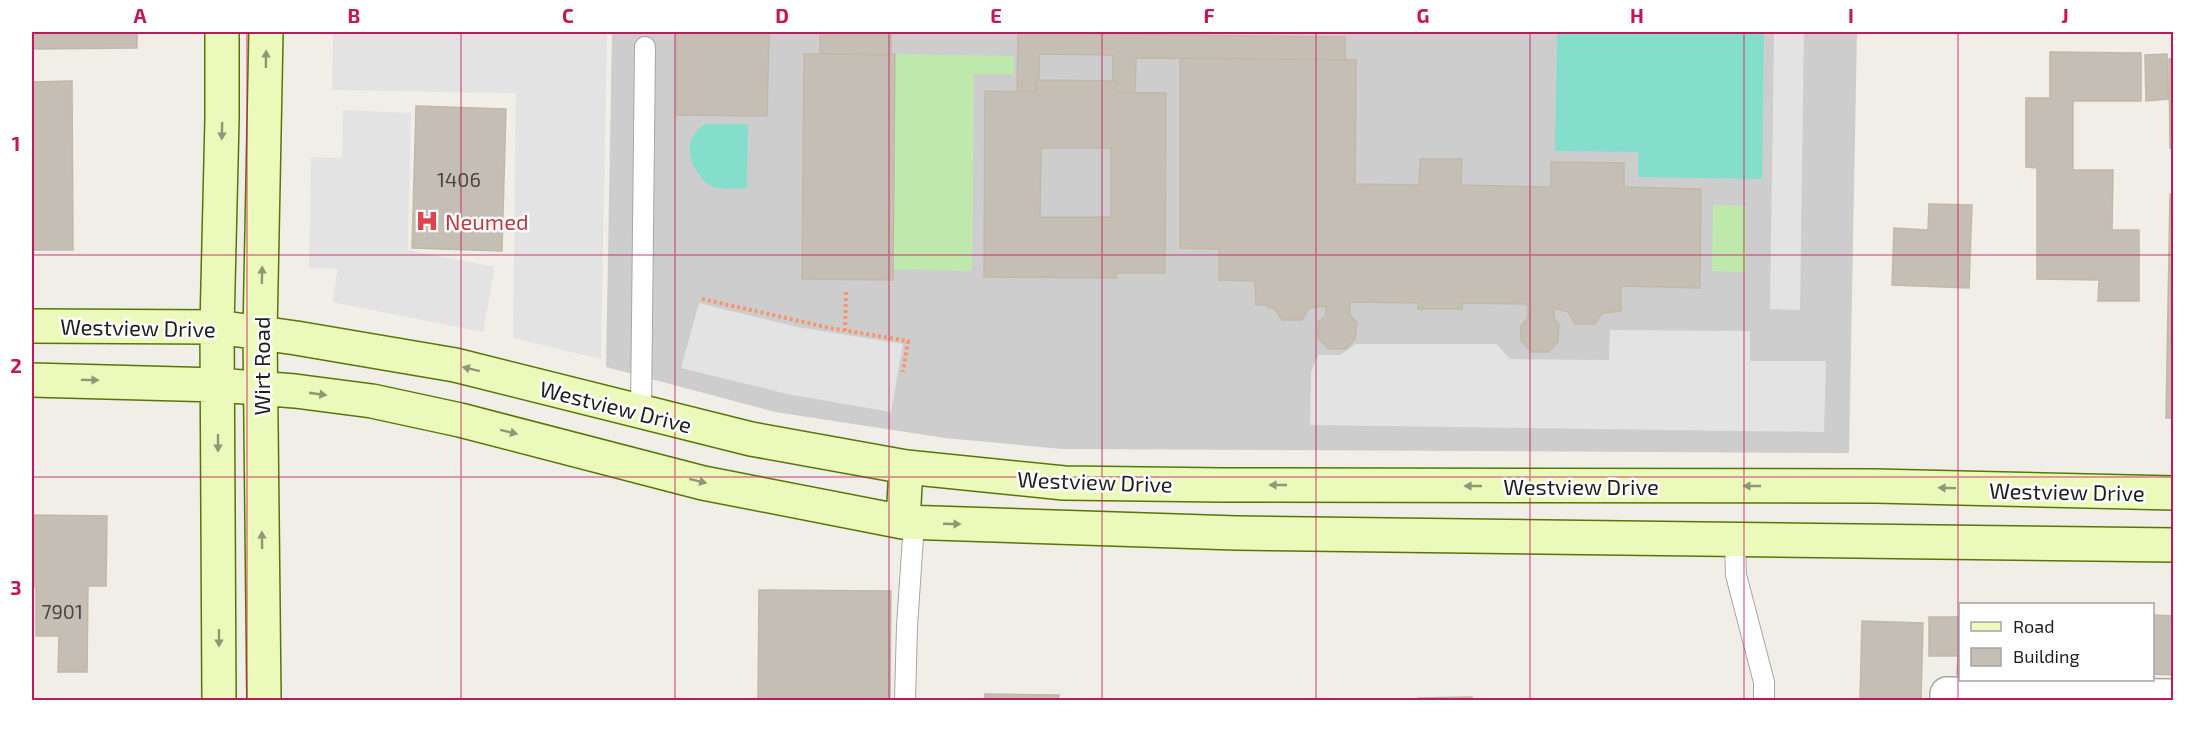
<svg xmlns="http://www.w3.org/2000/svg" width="2205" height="732" viewBox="0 0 2205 732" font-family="'Exo 2',sans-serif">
<rect width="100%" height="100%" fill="#f0eee6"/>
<path fill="#cdcdcd" d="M612,32H1857L1849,453L1062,449L945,438L775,412L606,367Z"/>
<path fill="#bfe9ac" d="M895,54L1014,56V74H974L972,271L892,269Z
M1713,205L1746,206V272L1712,271Z"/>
<path fill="#85decb" d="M1557,32H1764L1762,179L1638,177V152L1555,151Z
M705,124H748L747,188C737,188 724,190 714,187C708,186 703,181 700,176C686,157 684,138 705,124Z"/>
<path fill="#e3e3e3" d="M333,32H607L601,359L513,338L516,93L332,90Z
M1774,32H1804L1800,310L1770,309Z
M343,110L411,113L408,250L495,267L483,332L332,302L338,269L309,268L311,157L342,158Z
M699,303L797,327L903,344L891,412L787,394L681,368Z
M1610,330L1750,331V361H1826L1824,432L1310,425L1311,372L1318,355H1340L1356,344H1496L1510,359L1609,360Z"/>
<path fill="#c5beb5" stroke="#c2b8a8" stroke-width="1.5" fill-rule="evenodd" d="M32,32H137V48L32,49Z
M676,32H769L767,116L676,115Z
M820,32H891V55L820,54Z
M1066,32H1087V34L1345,37V60L1136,58L1135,93H1116L1117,81H1113V55L1039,54V80H1036V92L1017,91L1018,33H1066Z
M2050,52L2141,53V101H2073V170H2113L2112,230H2139V301H2098L2099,280L2037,279V168L2026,167V98H2050Z
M804,54H895L893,280L802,279Z
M2167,54L2168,99L2146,101L2145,55Z
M1180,58L1356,60L1355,184L1419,185L1420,159H1462L1461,185L1551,187V162L1624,163V187L1701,189L1700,288L1621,286V311L1602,313L1595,324H1575L1568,312L1554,308V318L1559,325L1558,342L1548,352H1532L1521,341V326L1528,318V307L1525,304L1462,303V309H1418V303L1350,302V315L1357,323L1355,339L1346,349H1329L1318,338V322L1326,316V306L1309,308L1302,320H1282L1274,308H1269L1267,305H1256L1255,281L1219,280V249L1180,248Z
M2169,59H2174V148H2170Z
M1036,80L1117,81L1116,93H1166L1165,273H1116V278L984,277L985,91L1036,92ZM1041,148H1111V217H1040Z
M72,81L73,250H32V82Z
M416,106L506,109L502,251L412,248Z
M2170,194H2174V418H2166Z
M1929,204L1972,205L1969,288L1892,285L1894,228L1928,230Z
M32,515L107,516L106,586H88L87,672H58L59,636H36V587H32Z
M759,590L891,591L890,700H758Z
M2152,615L2174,616V675L2152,674Z
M1929,617H1960V674H1957L1958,656H1929Z
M1862,621L1923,623L1921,700H1860Z
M985,694L1059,695L1058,700H985Z
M1472,697V700H1418V698Z"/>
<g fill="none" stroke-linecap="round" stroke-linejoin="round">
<g stroke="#a6a6a6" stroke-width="22">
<path id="service" d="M641,412L645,47
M1735,540L1736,575L1764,682V700
M905,700L907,626L914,523"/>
</g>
<g stroke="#a6a6a6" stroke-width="36">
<path id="minor" d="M1947,700V694L2174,696"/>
</g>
<g stroke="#567706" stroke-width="36">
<path id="secondary" d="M32,326L217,327L296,338L455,365L751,439L906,467L1064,483L1223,485L1875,486L2174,493
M32,380L218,385L295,391L372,401L460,420L703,483L903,522L1236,533L2174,545
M903,522L906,467
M219,700L217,327L222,119V32
M264,700L260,333L266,32"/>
</g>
<path stroke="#f8956e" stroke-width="4" stroke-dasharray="3 3" stroke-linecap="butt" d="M702,299L830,328L908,341L903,372
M845,331L846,291"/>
<use href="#service" stroke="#fff" stroke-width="20"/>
<use href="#minor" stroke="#fff" stroke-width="33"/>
<use href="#secondary" stroke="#ebf9bb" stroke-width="33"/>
</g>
<defs><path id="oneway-solid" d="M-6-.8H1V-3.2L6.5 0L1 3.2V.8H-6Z" transform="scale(1.5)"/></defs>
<g fill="#8f9775">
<use href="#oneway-solid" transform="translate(266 59) rotate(-89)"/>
<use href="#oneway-solid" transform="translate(222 131) rotate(91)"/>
<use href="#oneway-solid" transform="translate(262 275) rotate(-89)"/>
<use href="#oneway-solid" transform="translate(471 369) rotate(-166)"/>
<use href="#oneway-solid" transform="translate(90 380) rotate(1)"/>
<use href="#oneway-solid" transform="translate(318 394) rotate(8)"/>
<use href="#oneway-solid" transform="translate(509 432) rotate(14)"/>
<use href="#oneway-solid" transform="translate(218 443) rotate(90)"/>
<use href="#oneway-solid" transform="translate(698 481) rotate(14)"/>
<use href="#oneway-solid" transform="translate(1278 485) rotate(-180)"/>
<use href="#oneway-solid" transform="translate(1473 486) rotate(-180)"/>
<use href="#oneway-solid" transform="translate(1752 486) rotate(180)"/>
<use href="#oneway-solid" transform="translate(1947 488) rotate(-179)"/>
<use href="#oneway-solid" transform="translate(952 524) rotate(2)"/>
<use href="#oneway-solid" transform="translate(262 540) rotate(-91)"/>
<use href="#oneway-solid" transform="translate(219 638) rotate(90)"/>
</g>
<path fill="none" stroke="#c2185b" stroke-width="1.5" stroke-opacity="0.55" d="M247,32V700M461,32V700M675,32V700M889,32V700M1102,32V700M1316,32V700M1530,32V700M1744,32V700M1958,32V700M32,255H2174M32,477H2174"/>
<defs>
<g id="hospital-bare" transform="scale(1.8)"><path d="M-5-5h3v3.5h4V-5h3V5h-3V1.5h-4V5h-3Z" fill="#e0444e" stroke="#fff" stroke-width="2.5" paint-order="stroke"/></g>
</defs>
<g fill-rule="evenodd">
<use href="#hospital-bare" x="427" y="221"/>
</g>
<g text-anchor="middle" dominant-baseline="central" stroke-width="5" stroke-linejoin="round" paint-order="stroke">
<g font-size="20" fill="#484744">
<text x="459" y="179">1406</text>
<text x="62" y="611">7901</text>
</g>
<g font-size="22" fill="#be3a42" stroke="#fff" text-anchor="start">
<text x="445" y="221">Neumed</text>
</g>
<g font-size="22" fill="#1f1f1f" stroke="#fff">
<text transform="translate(138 327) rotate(1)">Westview Drive</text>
<text transform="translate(261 366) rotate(-90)">Wirt Road</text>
<text transform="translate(616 406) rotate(14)">Westview Drive</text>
<text transform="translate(1095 481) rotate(2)">Westview Drive</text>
<text x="1581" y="486">Westview Drive</text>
<text transform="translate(2067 491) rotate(1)">Westview Drive</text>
</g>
</g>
<rect width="2205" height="732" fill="none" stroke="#ffffff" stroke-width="66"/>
<rect x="1959" y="603" width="195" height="78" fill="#ffffff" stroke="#a5a5a5" stroke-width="1.5"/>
<rect x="1971" y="622" width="30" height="9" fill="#ebf9bb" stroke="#a5a5a5" stroke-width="1.5"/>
<text x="2013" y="633" font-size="18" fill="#1f1f1f">Road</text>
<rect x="1971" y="648" width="30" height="18" fill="#c5beb5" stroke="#a5a5a5" stroke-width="1.5"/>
<text x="2013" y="663" font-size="18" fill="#1f1f1f">Building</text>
<rect x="33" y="33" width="2139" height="666" fill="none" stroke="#c2185b" stroke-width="2"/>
<g font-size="20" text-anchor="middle" font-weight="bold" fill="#c2185b">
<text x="140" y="23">A</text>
<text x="354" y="23">B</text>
<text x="568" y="23">C</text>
<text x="782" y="23">D</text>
<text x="996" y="23">E</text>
<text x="1209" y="23">F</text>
<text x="1423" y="23">G</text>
<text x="1637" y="23">H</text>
<text x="1851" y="23">I</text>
<text x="2065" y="23">J</text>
<text x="16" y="151">1</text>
<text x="16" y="373">2</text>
<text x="16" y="595">3</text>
</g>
</svg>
